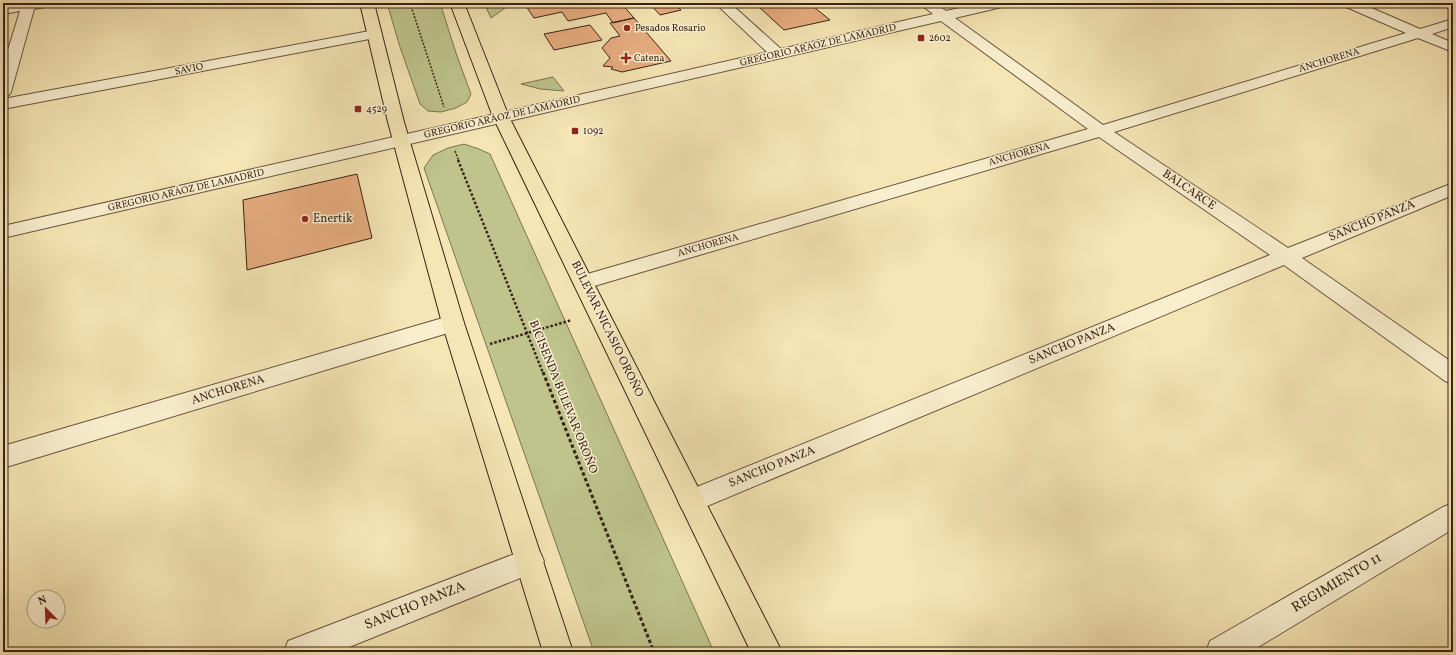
<svg xmlns="http://www.w3.org/2000/svg" width="1456" height="655" viewBox="0 0 1456 655" font-family="Vollkorn,serif">
<rect width="100%" height="100%" fill="#f6e6b5"/>
<filter id="stains"><feTurbulence type="fractalNoise" baseFrequency=".005" numOctaves="4"/><feColorMatrix values="0 0 0 0 .2 0 0 0 0 .09 0 0 0 0 .02 0 0 0 .5 -.17"/></filter>
<radialGradient id="worn" r=".72"><stop offset=".6" stop-color="#630" stop-opacity="0"/><stop offset="1" stop-color="#630" stop-opacity=".3"/></radialGradient>
<path fill="#bec48c" stroke="#7c7352" d="M387,3H440L457,56L471,94L467,102L456,108L441,112L428,111L420,104L400,47Z
M484,3H487L505,8L491,18Z
M553,77L564,91L540,89L521,84Z
M464,144L479,149L490,154L714,652H594L424,168L433,155L448,148Z"/>
<path fill="#e7ad80" stroke="#392219" d="M524,3H621L634,18L613,23L606,13L568,21L562,12L534,18Z
M649,3H674L681,10L660,15Z
M779,3H809L830,20L784,30L759,7Z
M634,18L671,61L622,72L611,69L613,67L603,66L610,58L602,48L611,38L620,36L610,23Z
M590,25L602,40L554,50L544,34Z
M357,174L372,238L247,270L243,200Z"/>
<g fill="none" stroke-linecap="round" stroke-linejoin="round">
<g stroke="#685340" stroke-width="2">
<path id="street" d="M21,3H52L50,6L34,9L11,92L9,95L3,97V66L20,11L3,14V6Z
M715,3H730L781,49L933,14L919,3H935L946,11L983,3H1008L1006,6L955,18L1103,125L1406,33L1344,6L1342,3H1360L1420,29L1453,19V27L1432,34L1453,43V52L1418,38L1114,132L1288,248L1453,183V195L1302,258L1453,363V384L1445,381L1284,265L700,509L691,513L682,509L678,501L682,493L1270,255L1099,137L591,287L584,289L577,287L574,282L577,277L1088,129L941,21L3,238V226L767,52Z
M375,30L380,31L382,34L380,37L3,109V99Z
M453,315L461,317L464,323L461,329L3,468V446Z
M1453,503V529L1250,652H1206L1210,641L1443,507Z
M530,548L540,552L544,561L540,570L337,652H284L288,641Z"/>
</g>
<g stroke="#392219" stroke-width="2">
<path id="primary" d="M360,3H374L404,122L464,323L573,652H543L442,323L388,122Z
M450,3H464L509,117L782,652H751L493,117Z"/>
</g>
<path stroke="#392219" stroke-width="1.5" stroke-dasharray="2 1.5" stroke-linecap="butt" d="M410,3L444,107
M455,151L459,161"/>
<path stroke="#392219" stroke-width="2.5" stroke-dasharray="2.5 2" stroke-linecap="butt" d="M458,160L543,373
M490,344L572,320"/>
<path stroke="#392219" stroke-width="3" stroke-dasharray="3.5 2.5" stroke-linecap="butt" d="M543,372L654,652"/>
<use href="#street" fill="#f9efcf" fill-rule="evenodd"/>
<use href="#primary" fill="#f6e6b5" fill-rule="evenodd"/>
</g>
<g fill="#8f2418" stroke="#f9efcf" stroke-width="1.5">
<circle cx="627" cy="28" r="4"/>
<rect x="917" y="34" width="8" height="8" rx="2"/>
<path d="M624 52h4v4h4v4h-4v4h-4v-4h-4v-4h4z"/>
<rect x="354" y="105" width="8" height="8" rx="2"/>
<rect x="571" y="127" width="8" height="8" rx="2"/>
<circle cx="305" cy="219" r="4"/>
</g>
<g text-anchor="middle" dominant-baseline="central" stroke-width="3" stroke-linejoin="round" paint-order="stroke">
<g font-size="10" fill="#392219" stroke="#f9efcf" text-anchor="start">
<text x="635" y="28">Pesados Rosario</text>
<text x="929" y="38">2602</text>
<text x="634" y="58">Catena</text>
<text x="366" y="109">4529</text>
<text x="583" y="131">1092</text>
</g>
<g font-size="10" fill="#392219" stroke="#f9efcf">
<text transform="translate(818 45) rotate(-13)">GREGORIO ARÁOZ DE LAMADRID</text>
<text transform="translate(1329 60) rotate(-17)">ANCHORENA</text>
<text transform="translate(189 69) rotate(-11)">SAVIO</text>
<text transform="translate(502 117) rotate(-13)">GREGORIO ARÁOZ DE LAMADRID</text>
<text transform="translate(1019 154) rotate(-16)">ANCHORENA</text>
<text transform="translate(186 190) rotate(-13)">GREGORIO ARÁOZ DE LAMADRID</text>
<text transform="translate(708 245) rotate(-16)">ANCHORENA</text>
</g>
<g font-size="12" fill="#392219" stroke="#f9efcf">
<text transform="translate(1189 190) rotate(34)">BALCARCE</text>
<text transform="translate(1372 221) rotate(-22)">SANCHO PANZA</text>
<text transform="translate(607 329) rotate(64)">BULEVAR NICASIO OROÑO</text>
<text transform="translate(1072 344) rotate(-22)">SANCHO PANZA</text>
<text transform="translate(228 390) rotate(-17)">ANCHORENA</text>
<text transform="translate(563 397) rotate(68)">BICISENDA BULEVAR OROÑO</text>
<text transform="translate(772 467) rotate(-22)">SANCHO PANZA</text>
</g>
<g font-size="12" fill="#392219" stroke="#f9efcf" text-anchor="start">
<text x="313" y="219">Enertik</text>
</g>
<g font-size="14" fill="#392219" stroke="#f9efcf">
<text transform="translate(1337 583) rotate(-31)">REGIMIENTO 11</text>
<text transform="translate(415 606) rotate(-22)">SANCHO PANZA</text>
</g>
</g>
<rect width="1456" height="655" fill="none" stroke="#f6e6b5" stroke-width="16"/>
<rect x="4" y="4" width="1448" height="647" fill="none" stroke="#392219" stroke-width="2"/>
<rect x="8" y="8" width="1440" height="639" fill="none" stroke="#392219"/>
<g transform="translate(46 609) rotate(337)"><circle r="19" fill="#f9efcf" stroke="#ac9d86"/>
<path d="M0-3L7 15L0 10L-7 15Z" fill="#8f2418"/>
<text y="-6" font-size="11" font-weight="bold" text-anchor="middle" fill="#392219">N</text>
</g>
<rect width="100%" height="100%" filter="url(#stains)"/>
<rect width="100%" height="100%" fill="url(#worn)"/>
</svg>
